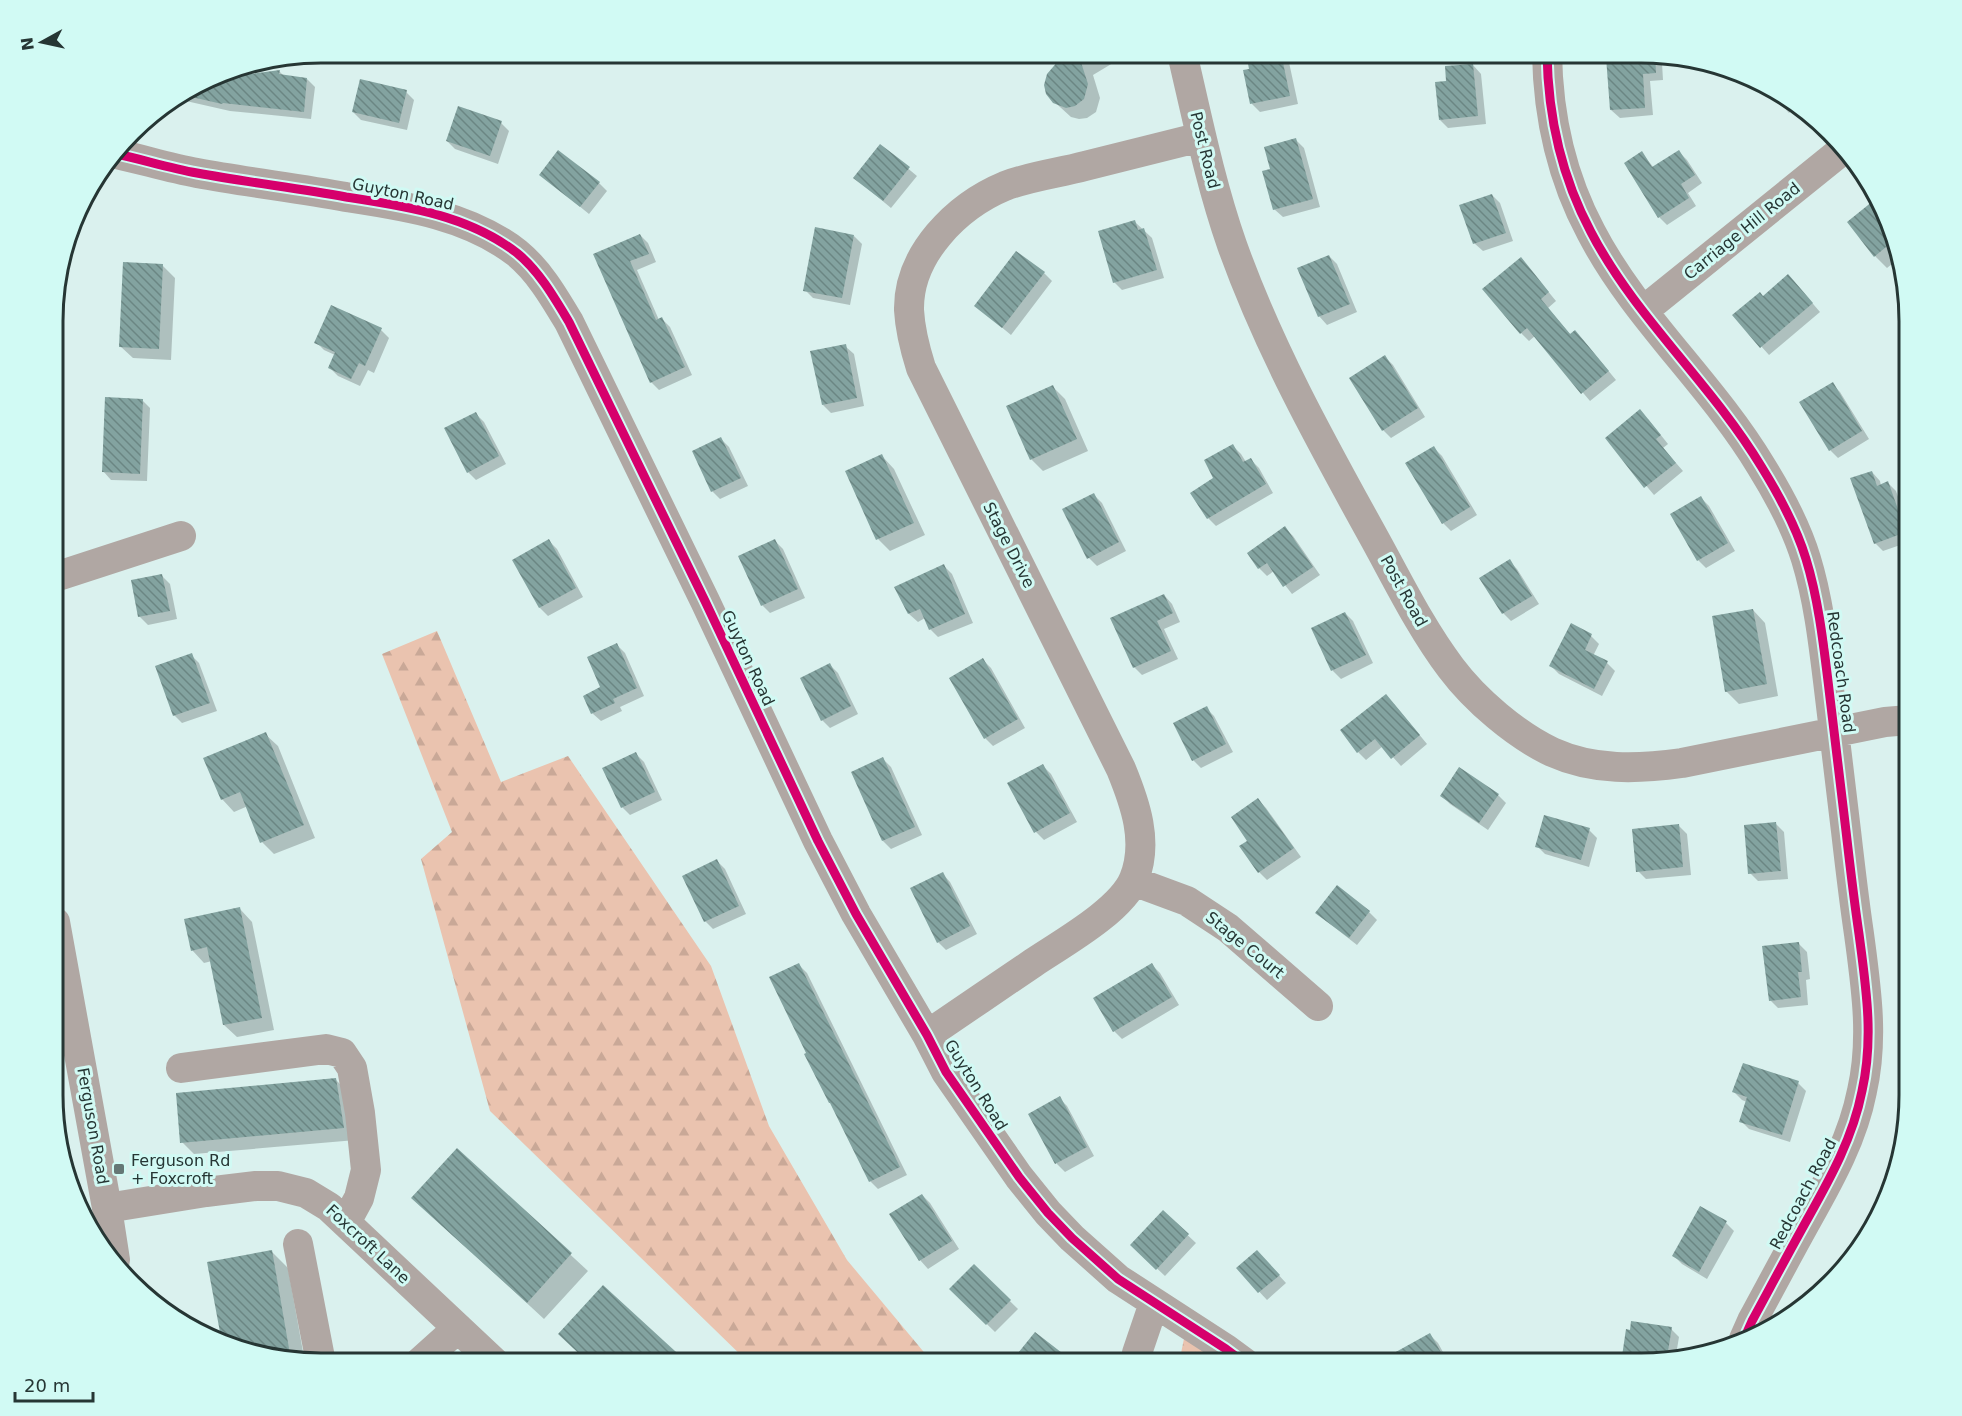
<svg xmlns="http://www.w3.org/2000/svg" width="1962" height="1416" viewBox="0 0 1962 1416" font-family="'DejaVu Sans',sans-serif">
<defs>
<pattern id="forest-firs" width="22" height="20" patternUnits="userSpaceOnUse" patternTransform="scale(1.5)"><rect width="22" height="20" fill="#eac3af"/><path d="M5 1l3.5 6h-7zM16 11l3.5 6h-7z" fill="#c9a897"/></pattern>
<pattern id="building-back-hatch" width="6" height="6" patternUnits="userSpaceOnUse" patternTransform="scale(1.5)"><rect width="6" height="6" fill="#83a3a0"/><path d="M-1 5l2 2M0 0l6 6M5-1l2 2" fill="none" stroke="#6b8683"/></pattern>
</defs>
<rect width="100%" height="100%" fill="#daf1ee"/>
<path fill="url(#forest-firs)" d="M437,631L501,782L568,756L711,966L769,1126L847,1260L933,1363H749L490,1111L421,859L452,832L382,654Z
M1187,1324L1245,1363H1179Z"/>
<path fill="#0003" d="M1051,53H1117L1113,63L1093,75L1100,98L1096,112L1087,118L1079,119L1071,117L1049,97L1056,66Z
M1247,53H1287L1298,104L1260,112L1252,104L1245,71L1251,70Z
M1654,55L1662,63L1663,80L1650,81L1653,115L1620,118L1611,110Z
M1473,65L1481,74L1486,124L1448,128L1440,120Z
M279,71L284,76L307,79L315,87L311,119L230,111L186,101L181,96L219,73L224,72L243,76Z
M1763,84L1798,104L1789,113Z
M406,92L414,100L407,130L361,120L353,112Z
M501,123L509,131L498,164L455,149L447,141Z
M1295,139L1304,148L1320,207L1283,217L1274,209L1272,170Z
M881,146L917,176L891,208L855,178Z
M1679,152L1687,160L1702,183L1688,193L1696,206L1667,225L1659,217L1642,153L1654,168Z
M541,175L599,183L607,191L589,214Z
M1492,195L1500,203L1513,241L1483,251L1474,243Z
M1882,202L1897,260L1887,268L1875,256Z
M1135,222L1152,238L1164,278L1122,290L1114,282Z
M640,235L648,243L656,262L637,270L659,320L662,319L670,327L692,375L659,390L651,382L595,255Z
M854,236L862,244L850,305L813,298L805,290Z
M1329,256L1337,264L1357,312L1327,325L1319,316Z
M162,265L175,278L171,360L133,358L120,346Z
M1528,267L1556,301L1548,308L1571,335L1575,332L1583,340L1616,380L1590,401L1535,336L1529,341L1521,333Z
M1044,273L1052,281L1011,335L976,306Z
M1796,284L1820,312L1769,355L1734,316Z
M381,330L389,338L374,373L368,370L360,386L338,376L330,368L335,355L324,350L316,342Z
M845,346L854,354L864,406L831,413L823,405Z
M1385,357L1393,365L1425,417L1391,438L1383,430Z
M1832,384L1840,392L1869,439L1838,458L1830,450Z
M1053,387L1065,399L1088,451L1043,471L1031,459Z
M142,400L150,408L147,481L111,480L103,471Z
M476,414L484,422L506,464L476,480L468,472Z
M1648,419L1668,444L1663,448L1683,471L1654,495L1607,439Z
M721,439L729,447L748,486L720,499L712,491Z
M1233,446L1241,454L1246,462L1251,460L1259,468L1273,493L1216,526L1208,518L1215,478Z
M1434,448L1442,456L1477,515L1451,531L1443,523Z
M882,456L894,469L925,535L890,551L878,539Z
M1872,472L1880,481L1881,486L1888,483L1896,491L1909,528V542L1883,551L1875,543Z
M1094,495L1102,503L1126,551L1097,566L1089,558Z
M1701,498L1709,506L1735,551L1706,568L1698,560Z
M1285,528L1293,536L1320,575L1292,594L1274,571L1267,576L1259,568Z
M549,541L557,549L583,597L548,616L540,608L514,560Z
M775,541L783,549L805,598L770,613L762,605Z
M1509,561L1517,569L1539,604L1511,621L1503,613Z
M944,566L952,574L973,623L938,637L930,629L925,618L918,622L909,614L896,588Z
M162,576L170,584L177,619L148,625L140,617Z
M1164,595L1172,604L1180,622L1164,629L1178,659L1142,675L1134,667Z
M1907,603H1909V639L1907,636Z
M1753,610L1765,623L1778,696L1739,704L1726,691Z
M1345,613L1353,621L1373,663L1341,679L1333,671L1313,629Z
M1591,636L1599,644L1593,656L1607,663L1615,671L1602,696L1559,674L1551,666Z
M617,645L625,653L644,696L620,707L622,711L601,721L592,713Z
M191,655L199,663L217,711L182,723L174,715Z
M983,660L991,668L1025,728L993,746L985,738Z
M830,665L838,673L858,714L830,728L822,720Z
M1394,704L1427,744L1401,766L1383,746L1366,760L1358,752Z
M1206,708L1214,716L1233,752L1201,768L1193,760Z
M265,734L278,746L315,838L274,854L262,842L248,806L234,812L222,799Z
M636,754L644,762L662,800L630,815L622,807Z
M883,759L891,767L922,835L891,849L883,841L853,773Z
M1043,766L1051,774L1077,822L1044,840L1036,832Z
M1498,795L1506,803L1488,830L1450,804L1442,796Z
M1258,800L1266,808L1301,857L1267,880L1259,872L1241,847L1249,841Z
M1776,824L1784,832L1788,879L1758,881L1750,873Z
M1679,826L1687,834L1691,875L1646,879L1638,871Z
M1589,830L1597,838L1589,867L1545,854L1537,846Z
M717,861L725,869L746,914L713,929L705,921Z
M942,873L950,882L977,934L946,950L938,942Z
M240,909L252,922L274,1030L237,1037L224,1025L212,961L204,963L192,950Z
M1369,912L1377,920L1357,945L1325,920Z
M1798,943L1807,952L1810,979L1806,980L1808,1005L1778,1008L1770,1000Z
M798,964L807,973L907,1175L878,1189L870,1181L808,1053Z
M1152,965L1160,973L1179,1005L1122,1039L1114,1031Z
M336,1080L348,1092L356,1140L194,1154L182,1142Z
M1798,1083L1806,1091L1790,1142L1749,1129L1741,1121L1747,1102L1742,1100L1734,1092Z
M1059,1098L1067,1106L1094,1156L1065,1172L1057,1164L1030,1114Z
M457,1150L588,1271L544,1319L430,1214Z
M922,1195L930,1203L959,1249L928,1269L920,1260L891,1214Z
M1163,1212L1196,1243L1165,1276L1132,1245Z
M1726,1223L1734,1231L1707,1279L1682,1264L1674,1256Z
M271,1251L288,1268L305,1363L234,1349L224,1343Z
M1265,1260L1286,1283L1267,1300L1238,1269Z
M974,1266L1018,1309L995,1332L951,1289Z
M1671,1329L1679,1337L1676,1355L1641,1363H1622L1627,1331Z
M1430,1335L1438,1343L1449,1363H1401L1395,1354Z"/>
<path fill="url(#building-back-hatch)" d="M1065,53H1078L1088,84L1084,99L1075,106L1066,108L1053,103L1046,94L1044,85L1047,74Z
M1246,53H1281L1290,96L1250,104L1243,70L1249,69Z
M1655,53L1656,73L1643,74L1645,108L1610,110L1606,57Z
M1473,64L1478,116L1439,120L1435,82L1446,81L1445,66Z
M280,70L279,74L307,78L304,112L223,103L222,104L183,95L219,73L227,71L243,75Z
M360,79L407,90L399,123L352,112Z
M458,106L502,121L490,156L446,141Z
M1296,138L1313,199L1273,210L1262,171L1270,169L1264,147Z
M880,144L910,167L883,201L853,178Z
M558,150L600,182L580,207L539,175Z
M1679,150L1695,175L1681,184L1689,198L1658,218L1624,163L1642,151L1652,167Z
M1492,194L1506,233L1473,244L1459,205Z
M1878,197L1882,202L1892,242L1874,257L1847,222Z
M1135,220L1138,230L1144,228L1157,270L1113,283L1098,231Z
M815,227L854,235L842,298L803,291Z
M640,234L649,254L630,261L656,320L662,317L685,367L650,383L593,254Z
M1016,251L1045,272L1002,328L974,306Z
M1329,255L1350,304L1318,317L1297,268Z
M1521,257L1549,292L1541,299L1570,334L1575,330L1609,371L1581,394L1527,328L1520,334L1482,289Z
M123,262L163,264L159,349L119,347Z
M1788,274L1813,303L1760,348L1732,315L1760,292L1763,296Z
M331,305L382,328L365,366L359,363L351,379L328,368L335,352L314,343Z
M846,344L857,398L822,405L810,351Z
M1385,355L1418,408L1382,431L1349,378Z
M1833,382L1862,431L1829,451L1799,402Z
M1053,385L1077,439L1030,460L1006,406Z
M105,397L143,399L140,474L102,472Z
M1640,409L1661,435L1656,439L1676,463L1644,488L1605,438Z
M476,412L499,456L467,473L444,428Z
M721,437L741,478L711,492L692,451Z
M1233,444L1243,462L1251,458L1266,484L1207,519L1190,493L1213,478L1204,460Z
M1434,446L1470,507L1442,524L1405,463Z
M882,454L914,523L876,540L845,471Z
M1872,471L1877,486L1888,481L1906,532L1874,544L1850,478Z
M1094,493L1119,542L1087,559L1062,509Z
M1701,496L1728,543L1697,561L1670,514Z
M1285,526L1313,567L1283,587L1267,563L1258,569L1247,553Z
M549,539L576,588L539,608L512,560Z
M775,539L798,589L761,606L738,556Z
M1510,559L1532,596L1502,614L1479,578Z
M944,564L965,614L929,630L920,609L908,614L894,587Z
M162,574L170,611L138,617L131,580Z
M1164,594L1173,613L1157,621L1171,651L1133,668L1110,618Z
M1753,609L1767,684L1725,692L1712,616Z
M1345,612L1366,655L1331,671L1311,628Z
M1571,623L1592,634L1585,650L1608,661L1594,689L1549,666Z
M617,643L637,688L613,699L615,703L591,714L583,696L600,687L587,657Z
M192,653L210,703L173,716L155,666Z
M983,658L1018,719L984,739L949,678Z
M830,663L851,706L821,721L800,678Z
M1386,694L1420,735L1391,759L1375,739L1357,753L1340,730Z
M1207,706L1226,744L1192,761L1173,723Z
M266,732L304,825L260,843L240,792L221,800L203,758Z
M636,752L655,792L621,808L602,768Z
M883,757L915,827L882,841L851,772Z
M1043,764L1070,813L1034,833L1007,783Z
M1459,767L1499,794L1479,823L1440,796Z
M1258,798L1294,848L1258,873L1239,846L1247,841L1231,817Z
M1544,815L1590,828L1581,860L1535,847Z
M1776,822L1781,871L1748,874L1744,825Z
M1679,824L1683,867L1636,872L1632,829Z
M717,859L739,906L704,922L682,876Z
M943,872L970,926L937,943L910,888Z
M1337,885L1370,911L1349,938L1315,913Z
M240,907L262,1018L223,1025L207,947L191,951L184,919Z
M1799,942L1802,972H1798L1801,997L1769,1001L1762,946Z
M799,963L900,1167L869,1182L830,1103H829L804,1054L806,1053L769,977Z
M1152,963L1172,997L1113,1032L1093,998Z
M1743,1063L1799,1081L1782,1135L1739,1122L1747,1097L1732,1092Z
M336,1078L344,1128L180,1143L176,1093Z
M1060,1096L1087,1147L1055,1164L1028,1114Z
M457,1148L572,1253L527,1303L411,1198Z
M922,1194L952,1241L919,1261L889,1214Z
M1700,1206L1727,1221L1699,1272L1672,1256Z
M1163,1210L1189,1234L1156,1270L1130,1245Z
M272,1250L291,1360L234,1349L222,1343L207,1262Z
M1257,1250L1280,1275L1258,1293L1236,1268Z
M974,1264L1011,1300L986,1325L949,1289Z
M603,1285L688,1363H589L558,1334Z
M1631,1321L1672,1327L1667,1357L1641,1364L1621,1363L1626,1329L1630,1330Z
M1035,1332L1075,1363H1010Z
M1430,1333L1447,1363H1376Z"/>
<g fill="none" stroke-linecap="round" stroke-linejoin="round">
<path stroke="#b0a7a3" stroke-width="30" d="M1182,53C1197,117 1210,182 1232,245C1268,346 1320,440 1372,534C1397,579 1420,627 1451,668C1475,700 1516,735 1552,752C1594,771 1638,769 1682,763L1885,722L1909,720
M1547,53C1548,116 1561,176 1591,232C1635,317 1711,383 1761,466C1779,495 1796,526 1806,559C1818,598 1823,640 1828,681C1834,731 1840,781 1846,831C1850,866 1854,900 1859,934C1866,987 1874,1038 1862,1091C1853,1137 1831,1177 1808,1218C1789,1252 1771,1286 1752,1321L1744,1339
M117,154C144,160 170,168 197,173C246,182 296,188 346,197C405,206 468,215 517,253C539,271 554,297 569,322L705,601L818,841L856,914L927,1035L946,1072L1019,1177L1048,1213L1072,1238L1118,1279L1226,1349L1245,1363
M1643,311L1840,152
M55,577L181,536
M1133,881L1187,901L1228,928L1318,1006
M55,922L107,1208L115,1260
M927,1035C962,1011 998,987 1033,963C1061,944 1121,911 1134,879C1149,842 1135,803 1121,769L921,368C915,349 910,329 909,310C908,254 957,206 1005,186C1031,176 1059,173 1085,166C1124,156 1162,147 1201,137
M181,1068L326,1049L342,1053L352,1068L360,1113L366,1170L359,1198L346,1222
M107,1208L206,1192L256,1186H278L306,1193L329,1207L495,1363
M298,1244L321,1363
M419,1363L458,1328
M1137,1363V1353L1154,1303"/>
<g stroke="#d1faf4" stroke-width="13">
<path id="cycleway" d="M1547,53C1548,116 1561,176 1591,232C1635,317 1711,383 1761,466C1779,495 1796,526 1806,559C1818,598 1823,640 1828,681C1834,731 1840,781 1846,831C1850,866 1854,900 1859,934C1866,987 1874,1038 1862,1091C1853,1137 1831,1177 1808,1218C1789,1252 1771,1286 1752,1321L1744,1339
M117,154C144,160 170,168 197,173C246,182 296,188 346,197C405,206 468,215 517,253C539,271 554,297 569,322L705,601L818,841L856,914L927,1035L946,1072L1019,1177L1048,1213L1072,1238L1118,1279L1226,1349L1245,1363"/>
</g>
<use href="#cycleway" stroke="#d6006c" stroke-width="9"/>
</g>
<rect fill="#657775" stroke="#d1faf4" stroke-width="2" x="113" y="1163" width="12" height="12" rx="3"/>
<g text-anchor="middle" dominant-baseline="central" stroke-width="6" stroke-linejoin="round" paint-order="stroke">
<g font-size="16" fill="#263634" stroke="#d1faf4">
<text transform="translate(1205 150) rotate(76)">Post Road</text>
<text transform="translate(403 194) rotate(12)">Guyton Road</text>
<text transform="translate(1742 231) rotate(-39)">Carriage Hill Road</text>
<text transform="translate(1009 545) rotate(63)">Stage Drive</text>
<text transform="translate(1404 591) rotate(61)">Post Road</text>
<text transform="translate(748 658) rotate(65)">Guyton Road</text>
<text transform="translate(1841 672) rotate(82)">Redcoach Road</text>
<text transform="translate(1245 945) rotate(39)">Stage Court</text>
<text transform="translate(976 1085) rotate(58)">Guyton Road</text>
<text transform="translate(93 1126) rotate(80)">Ferguson Road</text>
<text transform="translate(1803 1194) rotate(-62)">Redcoach Road</text>
<text transform="translate(368 1244) rotate(43)">Foxcroft Lane</text>
</g>
<g font-size="16" fill="#263634" stroke="#d1faf4" text-anchor="start">
<text x="131" y="1160">Ferguson Rd<tspan x="131" dy="18">+ Foxcroft</tspan></text>
</g>
</g>
<path d="M0 0H1962V1416H0ZM321 63H1641A258 258 0 0 1 1899 321V1095A258 258 0 0 1 1641 1353H321A258 258 0 0 1 63 1095V321A258 258 0 0 1 321 63Z" fill="#d1faf4" fill-rule="evenodd"/>
<path fill="none" stroke="#263634" stroke-width="3" d="M321 63H1641A258 258 0 0 1 1899 321V1095A258 258 0 0 1 1641 1353H321A258 258 0 0 1 63 1095V321A258 258 0 0 1 321 63Z"/>
<g transform="translate(42 42) rotate(262)" stroke="#d1faf4" stroke-width="4.5" paint-order="stroke">
<path d="M0-4.5L10 22L0 15L-10 22Z" fill="#263634"/>
<text y="-9" font-size="16" font-weight="bold" text-anchor="middle" fill="#263634">N</text>
</g>
<path d="M15 1392v9h78v-9" fill="none" stroke="#263634" stroke-width="3"/>
<text x="24" y="1392" font-size="18" fill="#263634" stroke="#d1faf4" stroke-width="4.5" paint-order="stroke">20 m</text>
</svg>
